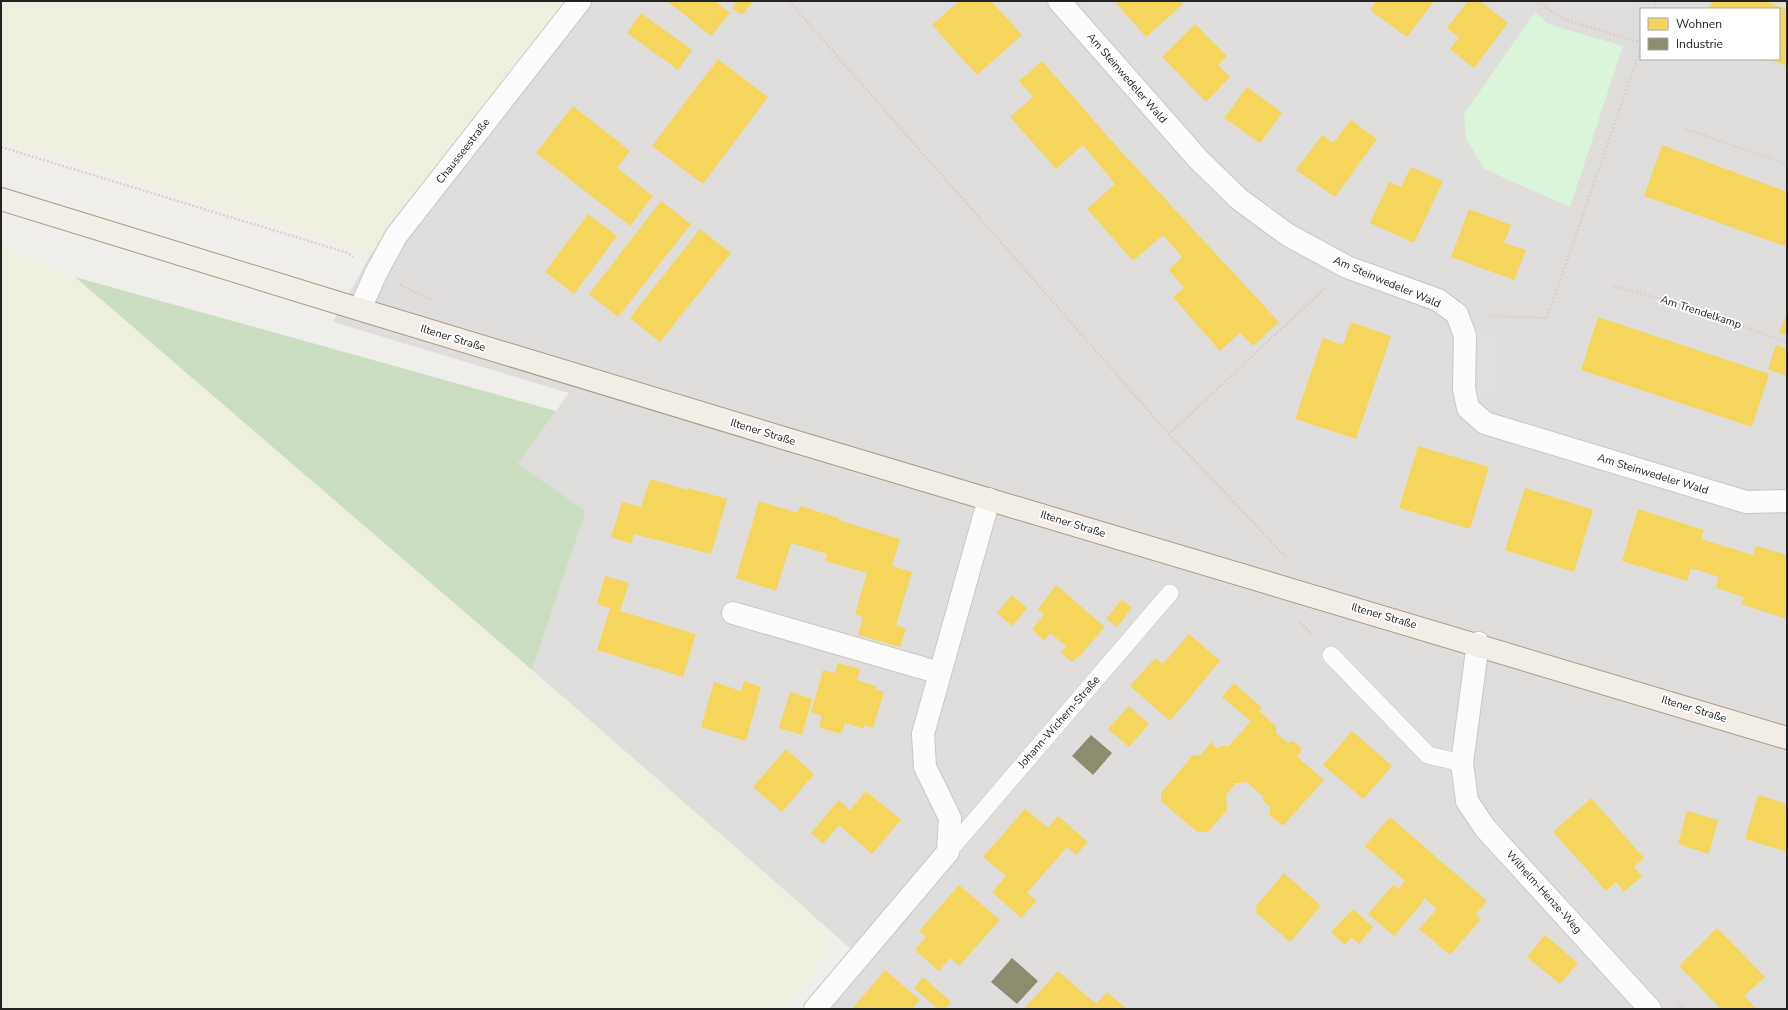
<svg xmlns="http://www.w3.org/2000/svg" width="1788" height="1010" viewBox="0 0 1788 1010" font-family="'Nunito Sans',sans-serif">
<rect width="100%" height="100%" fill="#f0eeeb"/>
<path fill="#dfdedc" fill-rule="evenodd" d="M565,1H1787V1009H815L859,956L532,670L586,511L518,464L569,393L333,322L371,254ZM1641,9H1779V59H1641Z"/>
<path fill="#efefdf" d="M1,1H565L371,254L1,140Z
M1,246L75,277L532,670L810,912L826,932V955L811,975L782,1009H1Z"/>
<path fill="#cbdec1" d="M75,277L556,411L518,464L586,511L532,670Z"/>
<path fill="#daf5da" d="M1535,12L1548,24L1623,46L1570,207L1484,169L1466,138L1464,114Z"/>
<path fill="#e0dfde" d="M1478,330L1502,331L1501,401L1478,399Z"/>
<path fill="#f6d55c" d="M667,1H715L730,13L711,36Z
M737,1H750L752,3L742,15L732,8Z
M959,1H991L1022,35L977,75L932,25Z
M1114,1H1181L1183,4L1146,37Z
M1376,1H1434L1407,37L1370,10Z
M1468,1H1480L1508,23L1474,68L1450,49L1459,37L1447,28Z
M1712,1H1765L1787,9V66L1768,59H1779V9H1709Z
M641,13L692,50L678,70L627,33Z
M1195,24L1227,56L1218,65L1230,77L1206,102L1162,57Z
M718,59L768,97L703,184L652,146Z
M1042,61L1117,147L1279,322L1253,346L1240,333L1220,351L1173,297L1184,288L1169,270L1182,257L1163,235L1133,261L1087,209L1115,184L1083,145L1056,169L1010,117L1033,97L1019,81Z
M1247,87L1282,113L1260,143L1224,118Z
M573,106L630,151L617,168L653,196L630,226L536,153Z
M1351,120L1377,139L1335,197L1296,170L1322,135L1333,143Z
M1662,145L1787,192V247L1644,196Z
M1411,167L1443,181L1414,243L1370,223L1389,182L1401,187Z
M661,201L691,224L618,317L589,294Z
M1469,209L1511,225L1504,243L1526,250L1514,280L1451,257Z
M588,214L617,236L574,294L545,272Z
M700,229L731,253L660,342L630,318Z
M1787,312V335L1779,333Z
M1598,317L1769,374L1752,427L1581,370Z
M1351,322L1391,336L1356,439L1295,419L1323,338L1343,345Z
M1776,345L1787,349V376L1768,369Z
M1418,446L1489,467L1470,529L1399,508Z
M650,479L687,490L688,488L727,499L711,554L634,534L631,544L611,537L622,502L641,507Z
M1525,488L1593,510L1574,572L1505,550Z
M759,501L798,513L800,506L839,518L838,520L900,539L892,566L912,572L896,625L906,628L900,647L858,635L863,617L855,614L867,573L825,561L827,554L791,543L776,591L736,578Z
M1638,509L1704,530L1701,539L1753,555L1756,546L1787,555V619L1741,604L1744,597L1716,588L1719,577L1691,568L1687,581L1622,561Z
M605,576L629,583L620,611L696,634L683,677L597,650L610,608L597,604Z
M1056,585L1105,627L1079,657L1078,656L1072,662L1061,653L1066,646L1050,633L1044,641L1032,629L1044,614L1038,609Z
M1012,595L1027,608L1012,626L997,613Z
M1122,599L1132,608L1117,627L1106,619Z
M1189,634L1220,661L1170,721L1130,686L1155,658L1163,664Z
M838,663L860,669L857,680L876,686L875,689L884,692L873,728L864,725V729L845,723L841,734L819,727L822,716L811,712L823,670L835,673Z
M744,681L761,687L746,741L701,727L714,682L741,691Z
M1234,683L1262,708L1259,711L1276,726V733L1288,743L1293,741L1301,748L1300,753L1297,757L1324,780L1283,826L1270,815V807L1262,800L1264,797L1245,781L1244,783H1234L1235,784L1226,795L1227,810L1208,832H1197L1161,801V793L1192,756L1201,755L1211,742L1217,748L1226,745L1228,747L1251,721L1222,697Z
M790,692L812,699L802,735L779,728Z
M1129,706L1149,724L1129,747L1108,729Z
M1352,731L1392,766L1363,799L1323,765Z
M786,749L814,774L782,812L753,787Z
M866,791L901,820L872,854L839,825L823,844L811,833L839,800L850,810Z
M1758,795L1787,804V852L1745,839Z
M1591,798L1644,858L1634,867L1642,876L1624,892L1616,882L1606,891L1553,832Z
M1025,809L1048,828L1058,816L1088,842L1076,855L1067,847L1027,893L1036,901L1021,918L992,892L1006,876L983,857Z
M1687,811L1718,820L1709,854L1678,844Z
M1390,817L1487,901L1476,914L1481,919L1450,955L1419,929L1437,909L1424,898L1422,903L1394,936L1368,914L1393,885L1398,889L1405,881L1365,846Z
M1284,873L1321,906L1290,942L1257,913L1256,906Z
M959,885L1000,920L959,966L950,958L939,971L915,950L926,937L919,931Z
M1353,909L1373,927L1359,944L1352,937L1345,945L1331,932Z
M1717,928L1765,977L1744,996L1757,1009H1721L1679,966Z
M1545,935L1578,963L1560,984L1527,957Z
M885,970L920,1000L912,1009H852Z
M1058,971L1096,1004L1107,992L1127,1009H1024Z
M923,977L951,1002L945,1009H938L914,988Z"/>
<path fill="#8c8c6e" d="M1091,735L1112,753L1093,775L1072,756Z
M1012,958L1038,981L1017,1004L991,982Z"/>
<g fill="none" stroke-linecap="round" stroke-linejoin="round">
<g stroke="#c9c8c7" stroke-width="18">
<path id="service" d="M1331,655L1428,755L1462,763
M948,852L1170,593"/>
</g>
<g stroke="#c9c8c7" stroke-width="24">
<path id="minor" d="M1059,1L1198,159L1239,199L1288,235L1347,267L1438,300L1457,314L1465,336L1464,389L1468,408L1485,423L1746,502L1787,501
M360,309L376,273L396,236L580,1
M733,613L940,673
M1478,643L1462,763L1467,801L1485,828L1650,1009
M815,1009L948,852L950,818L925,767L923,734L989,499"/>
</g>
<g stroke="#a79c86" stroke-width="24">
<path id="primary" d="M1,199C264,280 526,361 790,440C1122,540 1455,636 1787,738"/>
</g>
<path stroke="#dccecd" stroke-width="2.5" stroke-dasharray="2 2" stroke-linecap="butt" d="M789,1L1169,434L1286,557
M1537,1L1563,19L1641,43
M1654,9L1657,1
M1685,129L1787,164
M1,147L348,253L353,257
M400,285L433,301
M1613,286L1682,305L1787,342
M1488,318L1491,316L1547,318L1641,48
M1169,434L1326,287
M1300,622L1314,637
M1677,1002L1684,1009"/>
<use href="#service" stroke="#fdfcfc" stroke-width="17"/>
<use href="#minor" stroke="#fdfcfc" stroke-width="22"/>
<use href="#primary" stroke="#f3ede7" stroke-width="22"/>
</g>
<g text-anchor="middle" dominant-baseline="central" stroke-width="4" stroke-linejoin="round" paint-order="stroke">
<g font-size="11" fill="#222" stroke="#fff">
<text transform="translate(1127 78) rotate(49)">Am Steinwedeler Wald</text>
<text transform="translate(463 151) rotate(-52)">Chausseestraße</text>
<text transform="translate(1387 282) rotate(23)">Am Steinwedeler Wald</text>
<text transform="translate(1701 312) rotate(18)">Am Trendelkamp</text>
<text transform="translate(453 338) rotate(17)">Iltener Straße</text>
<text transform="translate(763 432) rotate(17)">Iltener Straße</text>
<text transform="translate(1653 474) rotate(17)">Am Steinwedeler Wald</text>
<text transform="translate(1073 524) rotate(17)">Iltener Straße</text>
<text transform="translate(1384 616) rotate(16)">Iltener Straße</text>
<text transform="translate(1694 709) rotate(17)">Iltener Straße</text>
<text transform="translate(1059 722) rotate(-49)">Johann-Wichern-Straße</text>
<text transform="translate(1544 892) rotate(48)">Wilhelm-Henze-Weg</text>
</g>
</g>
<rect width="1788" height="1010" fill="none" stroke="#222222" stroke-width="4"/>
<rect x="1640" y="8" width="140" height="52" fill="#ffffff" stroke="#a7a7a7"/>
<rect x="1648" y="18" width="20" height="12" fill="#f6d55c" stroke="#a7a7a7"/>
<text x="1676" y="28" font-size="12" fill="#222222">Wohnen</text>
<rect x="1648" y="38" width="20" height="12" fill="#8c8c6e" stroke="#a7a7a7"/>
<text x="1676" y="48" font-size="12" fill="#222222">Industrie</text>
</svg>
